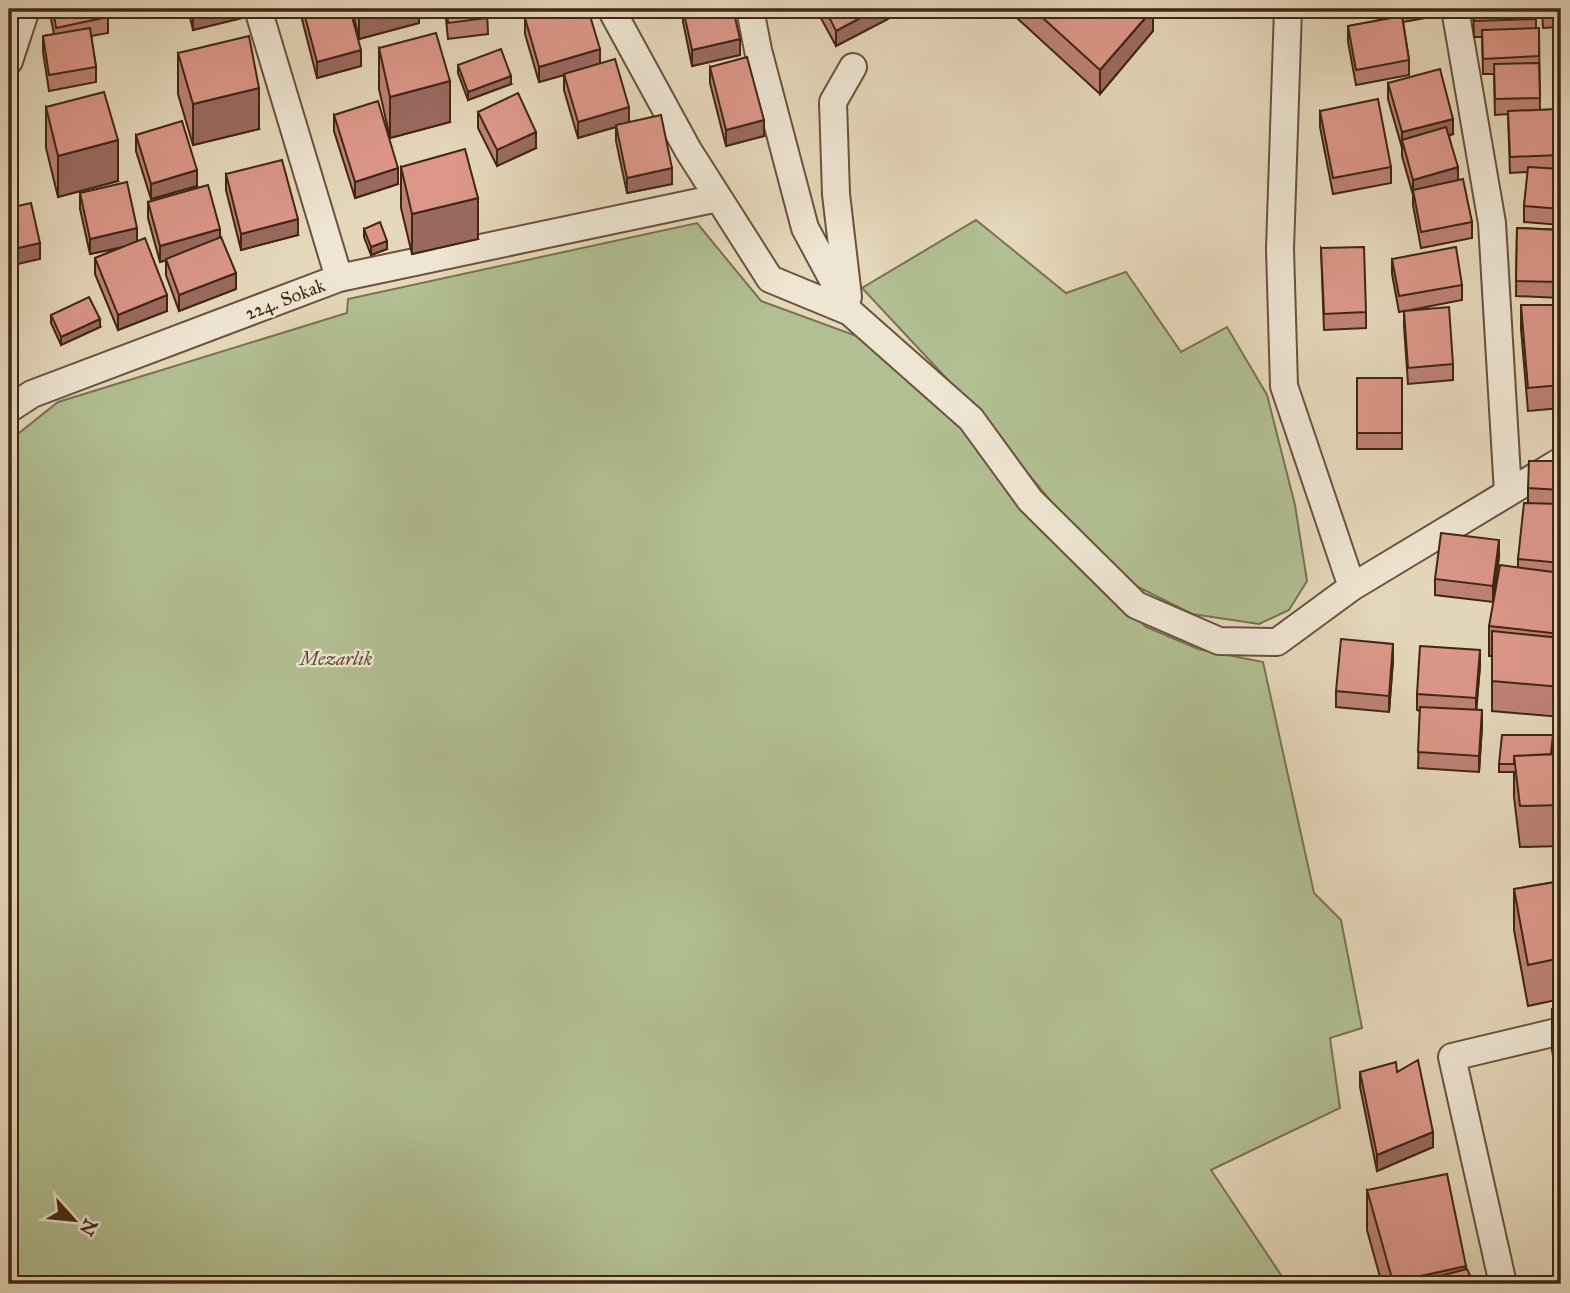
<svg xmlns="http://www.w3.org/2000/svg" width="1570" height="1293" viewBox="0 0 1570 1293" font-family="'IM FELL Great Primer',serif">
<rect width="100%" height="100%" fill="#e5d7ba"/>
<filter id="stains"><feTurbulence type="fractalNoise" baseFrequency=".00286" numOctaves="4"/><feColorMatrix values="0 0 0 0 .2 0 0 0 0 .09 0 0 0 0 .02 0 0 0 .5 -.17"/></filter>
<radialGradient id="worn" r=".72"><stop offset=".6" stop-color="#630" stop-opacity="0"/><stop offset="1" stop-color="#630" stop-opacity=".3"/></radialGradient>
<path fill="#b1bf92" stroke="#797253" stroke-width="2" d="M976,220L1066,293L1126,272L1181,352L1227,327L1267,395L1295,505L1307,581L1289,610L1259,624L1192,614L1134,585L1057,509L976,410L862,288Z
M697,223L761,301L865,339L964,431L1047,536L1146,627L1198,649L1263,662L1314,893L1341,920L1362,1028L1330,1038L1340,1108L1211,1170L1287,1284H9V441L58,402L347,313L348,299Z"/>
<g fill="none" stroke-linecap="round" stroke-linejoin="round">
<g stroke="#6a523e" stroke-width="30">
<path id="street" d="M611,9L688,150L770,279L850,312L971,419L1030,500L1136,605L1219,641L1277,642L1352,587L1561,461
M750,9L758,50L805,228L850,312
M1288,9L1280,249L1284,386L1352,587
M1455,9L1492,223L1508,493
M9,61L26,9
M339,278L718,198
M848,297L836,194L833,102L853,67
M9,409L32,394L339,278L258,9
M1503,1284L1452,1057L1561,1031"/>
</g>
<use href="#street" stroke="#eee5d2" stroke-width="26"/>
</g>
<path fill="#bd8276" stroke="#412614" stroke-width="2" d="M49,9H106L108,17V33L91,36L96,67V82L49,91L43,52V36L54,34Z
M188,9H242V18L193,30Z
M302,9H350L361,66L317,78L302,19Z
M352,9H419V23L359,39Z
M445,9H487L488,34L448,39Z
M683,9H733L740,55L692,66L683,22Z
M816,9H888V19L836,46Z
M1007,9H1153V31L1100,94Z
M1385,9H1448V14L1403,22L1409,60V75L1356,85L1348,42V26L1386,19Z
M1473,9H1536V28H1539L1540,110L1561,109V225L1524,222V206L1528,172L1510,173L1508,114L1495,115L1494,74H1483L1482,37H1474Z
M1542,9H1561V27L1543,28Z
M525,18L600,63L629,122L672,184L627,193L616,141V127L578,138L564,90V75L539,82L525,34Z
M379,48L450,122L390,138L379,89Z
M178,53L259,129L193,145L178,94Z
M458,65L511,84L468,100L458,73Z
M710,67L764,136L726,146L710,83Z
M1388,83L1453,134L1449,136L1458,181L1472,222V238L1421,248L1413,205V195L1402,156V148L1388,99Z
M46,107L118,181L58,197L46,148Z
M1320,111L1391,167V183L1333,194L1320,127Z
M478,112L536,148L497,166L478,128Z
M334,115L398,184L355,198L334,131Z
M136,135L197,186L151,199L136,151Z
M401,167L478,239L412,254L401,208Z
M226,174L298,235L241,250L226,190Z
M80,193L137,241L167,311L118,330L95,274V258L122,247L90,254L80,209Z
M148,202L220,237L236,289L179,311L166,275V260L160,262L148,218Z
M1517,228L1561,230V298L1516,296Z
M364,229L387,249L371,255L364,237Z
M1321,248L1366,312V328L1324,330Z
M1392,259L1462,285V300L1411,310L1453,364V380L1408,384L1404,326V311L1399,312L1392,274Z
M1521,305H1561V408L1528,411L1521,329Z
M51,315L100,327L61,345L51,323Z
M1357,378H1402V449H1357Z
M1553,446H1561V717L1492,711V656H1489V626L1518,567V559L1528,503V488L1553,461Z
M1499,556L1493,602L1435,595V579Z
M1393,660L1389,712L1336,707V691Z
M1480,666L1476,710L1482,726L1479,772L1418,768L1420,711L1417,710V694Z
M1553,744L1552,754H1561V846L1520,847L1514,797V772H1499V764Z
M1561,881V999L1528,1006L1514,930V889Z
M1561,1007V1104L1552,1050V1009Z
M1360,1072H1397L1433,1147L1377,1171L1360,1087Z
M1367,1190L1466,1270L1474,1284H1382L1367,1230Z"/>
<path fill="#9a6a60" stroke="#412614" stroke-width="2" d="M215,9H242V18L193,30V14Z
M359,9H419V23L359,39Z
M877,9H888V19L836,46V31Z
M1153,9V31L1100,94V70Z
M740,39V55L692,66V50Z
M600,49V65L539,82V67Z
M361,50V66L317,78V62Z
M511,76V84L468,100V92Z
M450,81V122L390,138V97Z
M259,88V129L193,145V104Z
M629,107V123L578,138V122Z
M1453,119V134L1404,148L1402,141V132Z
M764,120V136L726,146V130Z
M536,132V148L497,166V150Z
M118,140V181L58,197V156Z
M1458,167V183L1413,191V180Z
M398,168V184L355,198V182Z
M672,168V184L627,193V178Z
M197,170V186L151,199V184Z
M478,198V239L412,254V214Z
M298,219V235L241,250V234Z
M137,228V244L90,254V239Z
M220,229V245L160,262V246Z
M387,241V249L371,255V247Z
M40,243V259L9,266V250Z
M236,273V289L179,311V295Z
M167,295V311L118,330V315Z
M100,319V327L61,345V337Z
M1499,540V556L1493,602V586Z
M1393,644V660L1389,712V696Z
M1480,650V666L1476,714V698Z
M1482,710V726L1479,772V756Z
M1433,1132V1147L1377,1171V1155Z
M1466,1266V1284H1393V1282Z"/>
<path fill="#dc9789" stroke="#412614" stroke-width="2" d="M53,9H106L108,17L56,28Z
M191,9H215L193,14Z
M303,9H350L361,50L317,62Z
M447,9H487L488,18L448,23Z
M557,9H588L600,49L539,67L525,18Z
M683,9H733L740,39L692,50Z
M825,9H877L836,31Z
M1033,9H1153L1100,70Z
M1474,9H1536V19L1474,21Z
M1543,9H1561V11L1543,12Z
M1402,16L1409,60L1356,70L1348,26Z
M90,28L96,67L49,75L43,36Z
M1539,28V56L1483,59L1482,30Z
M436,33L450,81L390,97L379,48Z
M249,36L259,88L193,104L178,53Z
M501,49L511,76L468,92L458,65Z
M747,57L764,120L726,130L710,67Z
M615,59L629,107L578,122L564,74Z
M1539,63L1540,98L1495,99L1494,64Z
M1440,69L1453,119L1402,132L1388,83Z
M104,92L118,140L58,156L46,107Z
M518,93L536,132L497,150L478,112Z
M1378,99L1391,167L1333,178L1320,111Z
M378,101L398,168L355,182L334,115Z
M1561,109V155L1510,157L1508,111Z
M661,115L672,168L627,178L616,125Z
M182,121L197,170L151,184L136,135Z
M1446,127L1458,167L1413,180L1402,140Z
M465,149L478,198L412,214L401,167Z
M282,160L298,219L241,234L226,174Z
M1528,167L1561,169V209L1524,206Z
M1463,179L1472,222L1421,232L1413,190Z
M127,182L137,228L90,239L80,193Z
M208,185L220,229L160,246L148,202Z
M31,203L40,243L9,250V208Z
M380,222L387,241L371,247L364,229Z
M1517,228L1561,230V282L1516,281Z
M221,237L236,273L179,295L166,259Z
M145,238L167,295L118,315L95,258Z
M1364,247L1366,312L1324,314L1321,248Z
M1456,247L1462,285L1399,296L1392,259Z
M89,297L100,319L61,337L51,315Z
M1521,305H1561V385L1528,388Z
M1449,307L1453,364L1408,368L1404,311Z
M1357,378H1402V433H1357Z
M1553,446H1561V490L1528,488L1529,461H1555Z
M1524,503L1561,504V563L1518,559Z
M1441,533L1499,540L1493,586L1435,579Z
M1500,565L1561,573V634L1489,626Z
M1492,631L1561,638V687L1492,681Z
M1341,639L1393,644L1389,696L1336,691Z
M1420,646L1480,650L1476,698L1417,694Z
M1420,707L1482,710L1479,756L1418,752Z
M1502,735H1553L1551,754L1514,756V764H1499Z
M1561,754V805L1520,806L1514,756Z
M1561,881V958L1528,965L1514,889Z
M1561,1007V1063L1552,1009Z
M1418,1060L1433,1132L1377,1155L1360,1072L1396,1062L1397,1072Z
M1447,1174L1466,1266L1393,1282L1367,1190Z
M1467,1269L1474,1284H1409Z"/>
<g text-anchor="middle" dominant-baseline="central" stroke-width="5" stroke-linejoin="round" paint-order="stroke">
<g font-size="19" fill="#412614" stroke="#eee5d2">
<text transform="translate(285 299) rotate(-21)">224. Sokak</text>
</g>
<g font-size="19" font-style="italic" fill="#5d4c34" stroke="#eee5d2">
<text x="336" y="658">Mezarlık</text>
</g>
</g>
<rect width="1570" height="1293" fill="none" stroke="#e5d7ba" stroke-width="35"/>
<rect x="10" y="10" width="1549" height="1272" fill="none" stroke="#412614" stroke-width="3.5"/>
<rect x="18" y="18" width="1535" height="1258" fill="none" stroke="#412614" stroke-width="2"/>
<g transform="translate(74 1220) rotate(117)" stroke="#eee5d2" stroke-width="5" paint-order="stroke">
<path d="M0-5L12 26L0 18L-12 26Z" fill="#412614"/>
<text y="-10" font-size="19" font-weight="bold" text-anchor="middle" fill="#412614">N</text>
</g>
<rect width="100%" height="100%" filter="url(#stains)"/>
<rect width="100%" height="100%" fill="url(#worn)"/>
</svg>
